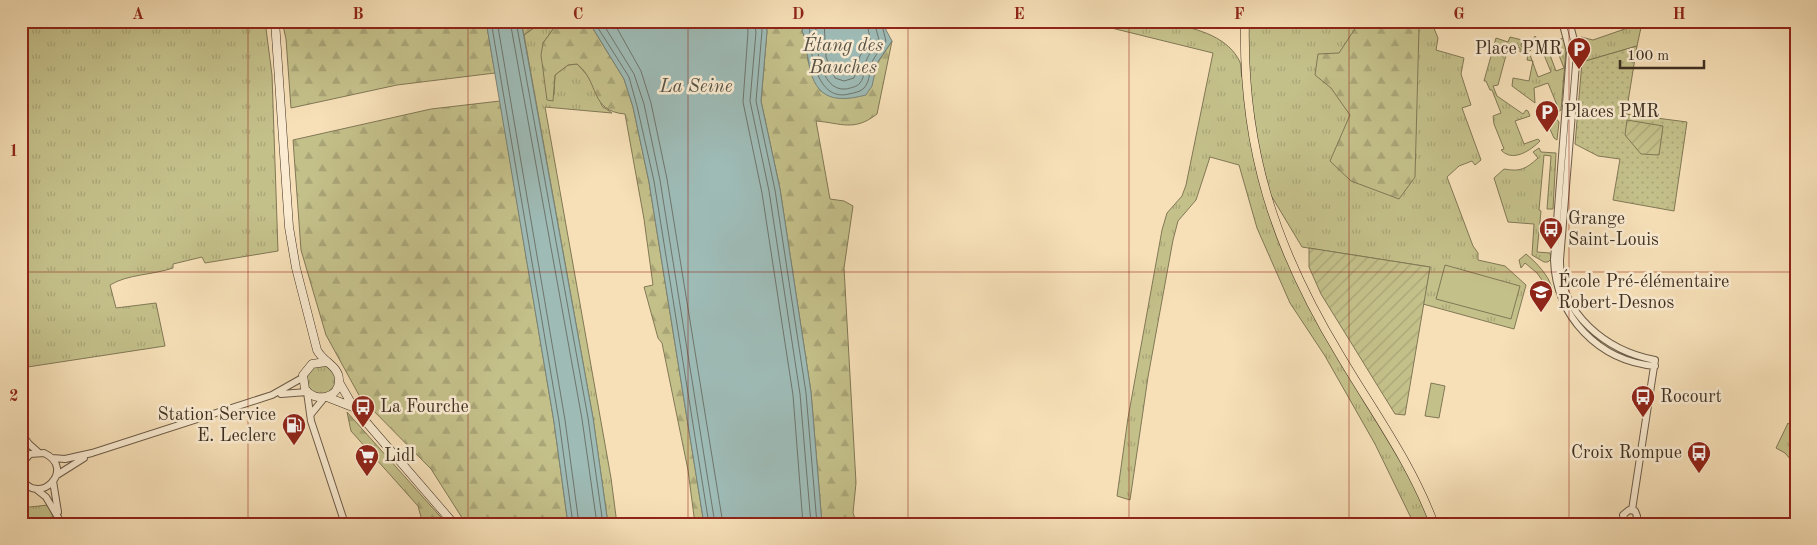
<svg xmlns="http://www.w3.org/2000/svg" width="1817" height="545" viewBox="0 0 1817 545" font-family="'Old Standard TT',serif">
<defs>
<pattern id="grass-tufts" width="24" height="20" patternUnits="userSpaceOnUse" patternTransform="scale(1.25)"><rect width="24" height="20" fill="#c4c08a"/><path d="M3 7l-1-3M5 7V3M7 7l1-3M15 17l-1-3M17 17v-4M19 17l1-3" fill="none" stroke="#a9a577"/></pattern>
<pattern id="forest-firs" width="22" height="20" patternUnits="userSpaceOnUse" patternTransform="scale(1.25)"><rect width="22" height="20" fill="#c4c08a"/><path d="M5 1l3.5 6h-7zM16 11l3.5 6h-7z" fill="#a9a577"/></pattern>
<pattern id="park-dots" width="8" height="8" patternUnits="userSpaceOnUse" patternTransform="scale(1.25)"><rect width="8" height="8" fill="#c4c08a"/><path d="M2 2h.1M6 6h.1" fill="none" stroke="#a9a577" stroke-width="1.8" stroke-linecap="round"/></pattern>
<pattern id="garden-furrows" width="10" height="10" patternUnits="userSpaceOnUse" patternTransform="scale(1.25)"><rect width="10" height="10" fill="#c4c08a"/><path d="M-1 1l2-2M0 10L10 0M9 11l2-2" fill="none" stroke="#a9a577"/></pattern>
</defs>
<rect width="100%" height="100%" fill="#f7e0b8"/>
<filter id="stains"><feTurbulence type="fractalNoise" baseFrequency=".004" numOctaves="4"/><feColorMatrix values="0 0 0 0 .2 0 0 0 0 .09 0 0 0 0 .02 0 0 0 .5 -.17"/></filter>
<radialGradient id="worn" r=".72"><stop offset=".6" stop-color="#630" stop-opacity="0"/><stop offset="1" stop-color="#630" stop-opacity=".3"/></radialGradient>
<path fill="url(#grass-tufts)" stroke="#817856" d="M21,21H265L272,75L278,251L205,263L202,257L173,264V268C153,275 128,274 110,285L116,308L156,303L165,346L21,368Z
M1083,21C1125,21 1218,15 1240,62C1241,66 1241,72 1242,77L1243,21H1431L1438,38L1436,50L1464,58L1461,74L1471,105L1462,108L1481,160L1475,165L1472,161L1459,166L1447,177L1473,246L1478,253V260L1505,266L1526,285L1514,329L1423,304L1430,267L1302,247L1263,182L1293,270L1396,444L1434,524H1414L1375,444L1325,356L1290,303L1257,228L1239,165L1210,157L1196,200L1178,221L1173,240L1148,377L1130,500L1117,496L1128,418L1162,230L1167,213L1182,196L1186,185L1213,53Z
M542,22H549L554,28L543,43L554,95L555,75L568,65L577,64L591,79L602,106L612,113L545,107L611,478L617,524H608L593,418L524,35Z
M1642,23L1637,46L1582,62L1581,37L1593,40Z
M1535,36L1539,42L1529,52L1538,77L1551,72L1542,50L1547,47L1556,71L1564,68L1555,45H1552L1551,42L1564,38L1566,50L1561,110L1553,115L1559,122L1557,140L1554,138L1549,127L1543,128L1540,118L1550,115L1548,109L1557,105L1548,83L1534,88L1535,103L1512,86L1513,78L1529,81L1533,61L1527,60L1528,54L1520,52V48L1509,44L1498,85L1493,86L1497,96L1523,114L1526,110L1528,111L1530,116L1515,121L1524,144L1538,139L1540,141C1531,150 1513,163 1501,150L1504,149L1494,124L1493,116L1501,113L1492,90H1490L1486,81H1484L1496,38L1508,42L1510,37L1522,40L1521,46L1528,50Z
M1539,148L1541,152L1556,153L1553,209H1547L1551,156L1544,155L1539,210L1541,211L1537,252L1550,253L1551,259L1548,262H1544L1532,255L1534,224L1508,222L1494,178L1504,169C1520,172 1526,169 1538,158L1533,152Z
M1526,254C1536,262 1549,276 1552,288L1549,290L1537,273L1525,263L1521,268L1519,260Z
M306 380a15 15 0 1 1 30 0a15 15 0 1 1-30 0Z
M1788,423L1796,429V466L1785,453L1776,448Z
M48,505L56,524H21V508Z"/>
<path fill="url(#forest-firs)" stroke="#817856" d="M282,21H486L495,73L397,85L291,108L286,39Z
M521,21H595L592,27L624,79L633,107L649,182L704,524H695L688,470L662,343L658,338L644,287L653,285L644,219L625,114C589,111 600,82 577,64L568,65L555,75L553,101L547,100L541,55L543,43L554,28L549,22H542L524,35Z
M765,21H806L802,31L805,38L808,61L820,91L875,75L877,64L892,41L877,114C854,132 841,123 816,121L830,199L844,201L853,206L844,268L856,483L853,513L857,524H822L811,392L780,189L761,101L767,31Z
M1360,21H1411L1419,28L1415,177L1399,199L1351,181L1330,161L1350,115L1331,88L1315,75L1318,54L1339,53Z
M500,101L554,422L568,524H466L431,469L360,397L326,335L301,250L293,140L431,109Z
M347,412L447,524H423L418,506L351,431Z"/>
<path fill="url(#park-dots)" stroke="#817856" d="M1637,46L1626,114L1687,122L1674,211L1613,200L1620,159L1598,156L1575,144L1582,62Z"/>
<path fill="url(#garden-furrows)" stroke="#817856" d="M1627,120L1663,126L1659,155L1641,154L1625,135Z
M1309,248L1430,267L1405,415L1395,414L1321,294L1309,267Z"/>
<path fill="#c4c08a" stroke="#817856" d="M1445,265L1520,286L1511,319L1436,299Z
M1431,383L1445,386L1439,418L1425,416Z"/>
<path fill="#9ebbb6" stroke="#78837a" d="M486,21H521L593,418L608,524H568L554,422Z
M595,21H765L767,31L761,101L780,189L811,392L822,524H704L649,182L633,107L624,79L592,27Z
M806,21H885L886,30L892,41L877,63L872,86L866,95C831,104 813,97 808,58C806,48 807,40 802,31Z"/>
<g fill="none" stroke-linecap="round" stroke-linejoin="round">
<path stroke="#6e756c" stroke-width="1" d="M491,21L559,421L573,524
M497,21L565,420L579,524
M510,21L582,419L597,524
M516,21L588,418L603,524
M599,21L598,28L629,77L637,106L654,181L709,524
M605,21V27L634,74L644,104L660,180L715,524
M613,21L641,71L651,103L667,179L723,524
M747,21L748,32L743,102L762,193L793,395L803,524
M754,21L756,32L750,101L769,191L800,394L811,524
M761,21L762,31L756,101L775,190L806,393L817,524
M810,21C808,43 814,103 849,94C853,93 860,92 863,89C871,82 869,69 873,60C877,53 882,47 886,41L881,21
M816,21C815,39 818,92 846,89C850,88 857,87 860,83C865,77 864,68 866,61C869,53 875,47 879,40L874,21
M824,21L826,57L835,78L844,81L854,78L860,56L870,40L867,21"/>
<g stroke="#6c5b47" stroke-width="8">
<path id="tertiary" d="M1562,21L1570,52L1554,260C1556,317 1599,361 1655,366
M1569,21L1577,52L1560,260C1559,314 1607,351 1655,360L1632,510
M281,394L307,392L311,421L345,524
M311,414L324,398
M21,433L29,444L38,452
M21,440L24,460
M52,458L65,459L92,453L272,395L302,378
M21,464L30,454L44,453C78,469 37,509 21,477
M57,475L84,458
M53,481L58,512
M36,489L46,497L62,524
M1637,521L1646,524
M1626,524L1623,515L1629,510L1635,511L1637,516L1634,524
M1660,524L1667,521L1672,524"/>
</g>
<g stroke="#3e2f21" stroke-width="9">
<path id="secondary" d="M275,21L289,227L296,268L317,350C323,362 339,366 339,380C339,399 315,403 305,389L303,375L312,364L326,362
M339,382L354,408L454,524
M327,397L350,406"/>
</g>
<g stroke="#3e2f21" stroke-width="9">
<path id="primary" d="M1245,21C1242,148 1275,248 1340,355C1373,411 1411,462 1434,524"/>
</g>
<use href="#tertiary" stroke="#faebd1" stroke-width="6"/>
<use href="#secondary" stroke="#faebd1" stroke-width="8"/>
<use href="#primary" stroke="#f7e0b8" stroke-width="8"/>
</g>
<path fill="none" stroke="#8f2418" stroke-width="1" stroke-opacity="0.55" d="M248,21V524M468,21V524M688,21V524M908,21V524M1129,21V524M1349,21V524M1569,21V524M21,272H1796"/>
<defs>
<g id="parking-pin" transform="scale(1.25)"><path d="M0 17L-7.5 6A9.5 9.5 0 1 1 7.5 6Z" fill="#8f2418" stroke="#faebd1"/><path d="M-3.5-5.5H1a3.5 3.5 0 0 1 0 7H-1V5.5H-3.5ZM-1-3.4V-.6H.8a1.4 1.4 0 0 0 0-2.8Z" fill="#fff"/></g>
<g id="bus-pin" transform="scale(1.25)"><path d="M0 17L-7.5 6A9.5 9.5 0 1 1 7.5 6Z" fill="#8f2418" stroke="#faebd1"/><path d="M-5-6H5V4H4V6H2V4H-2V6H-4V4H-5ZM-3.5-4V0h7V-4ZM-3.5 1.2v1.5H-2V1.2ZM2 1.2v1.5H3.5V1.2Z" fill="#fff"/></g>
<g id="school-pin" transform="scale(1.25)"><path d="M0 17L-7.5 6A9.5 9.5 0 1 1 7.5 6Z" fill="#8f2418" stroke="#faebd1"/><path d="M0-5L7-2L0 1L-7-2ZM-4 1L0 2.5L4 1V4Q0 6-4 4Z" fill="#fff"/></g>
<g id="fuel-pin" transform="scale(1.25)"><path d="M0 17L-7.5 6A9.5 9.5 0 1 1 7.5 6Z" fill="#8f2418" stroke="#faebd1"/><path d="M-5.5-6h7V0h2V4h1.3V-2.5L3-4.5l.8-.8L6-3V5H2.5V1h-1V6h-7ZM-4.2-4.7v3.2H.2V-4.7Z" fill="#fff"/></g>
<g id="supermarket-pin" transform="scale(1.25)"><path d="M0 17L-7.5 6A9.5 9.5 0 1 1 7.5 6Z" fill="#8f2418" stroke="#faebd1"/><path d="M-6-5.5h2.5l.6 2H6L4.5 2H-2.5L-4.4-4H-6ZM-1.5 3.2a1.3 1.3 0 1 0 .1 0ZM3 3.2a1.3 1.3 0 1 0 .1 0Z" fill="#fff"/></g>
</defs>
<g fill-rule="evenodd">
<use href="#parking-pin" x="1579" y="49"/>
<use href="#parking-pin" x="1547" y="112"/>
<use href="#bus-pin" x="1551" y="229"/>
<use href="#school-pin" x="1541" y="292"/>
<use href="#bus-pin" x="1643" y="397"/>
<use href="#bus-pin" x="363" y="407"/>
<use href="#fuel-pin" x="294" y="425"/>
<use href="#bus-pin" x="1699" y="453"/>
<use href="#supermarket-pin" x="367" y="456"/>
</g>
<g text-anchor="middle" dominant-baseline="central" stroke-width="5" stroke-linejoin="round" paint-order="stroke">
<g font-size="18" fill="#3e2f21" stroke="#faebd1" text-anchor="start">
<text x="1562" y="49" text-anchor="end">Place PMR</text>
<text x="1564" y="112">Places PMR</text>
<text x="1568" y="219">Grange<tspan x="1568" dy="21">Saint-Louis</tspan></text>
<text x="1558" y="282">École Pré-élémentaire<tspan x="1558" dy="21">Robert-Desnos</tspan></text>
<text x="1660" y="397">Rocourt</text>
<text x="380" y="407">La Fourche</text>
<text x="276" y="415" text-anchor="end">Station Service<tspan x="276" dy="21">E. Leclerc</tspan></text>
<text x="1682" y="453" text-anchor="end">Croix Rompue</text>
<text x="384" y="456">Lidl</text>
</g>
<g font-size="19" font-style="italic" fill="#565246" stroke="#faebd1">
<text x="843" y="46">Étang des<tspan x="843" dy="22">Bauches</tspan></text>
<text x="696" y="87">La Seine</text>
</g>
</g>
<rect width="1817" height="545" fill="none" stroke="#f7e0b8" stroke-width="55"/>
<path d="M1620 60v8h84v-8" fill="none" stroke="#3e2f21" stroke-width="2.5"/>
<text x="1627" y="60" font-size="15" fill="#3e2f21" stroke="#faebd1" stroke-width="4" paint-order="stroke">100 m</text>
<rect x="28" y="28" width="1762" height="490" fill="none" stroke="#8f2418" stroke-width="2"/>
<g font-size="16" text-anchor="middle" font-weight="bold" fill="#8f2418">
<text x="138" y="19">A</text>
<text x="358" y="19">B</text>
<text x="578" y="19">C</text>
<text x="798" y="19">D</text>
<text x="1019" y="19">E</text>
<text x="1239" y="19">F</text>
<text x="1459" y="19">G</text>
<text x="1679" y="19">H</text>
<text x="14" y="156">1</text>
<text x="14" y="401">2</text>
</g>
<rect width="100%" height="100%" filter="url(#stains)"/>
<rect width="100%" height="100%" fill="url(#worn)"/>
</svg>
